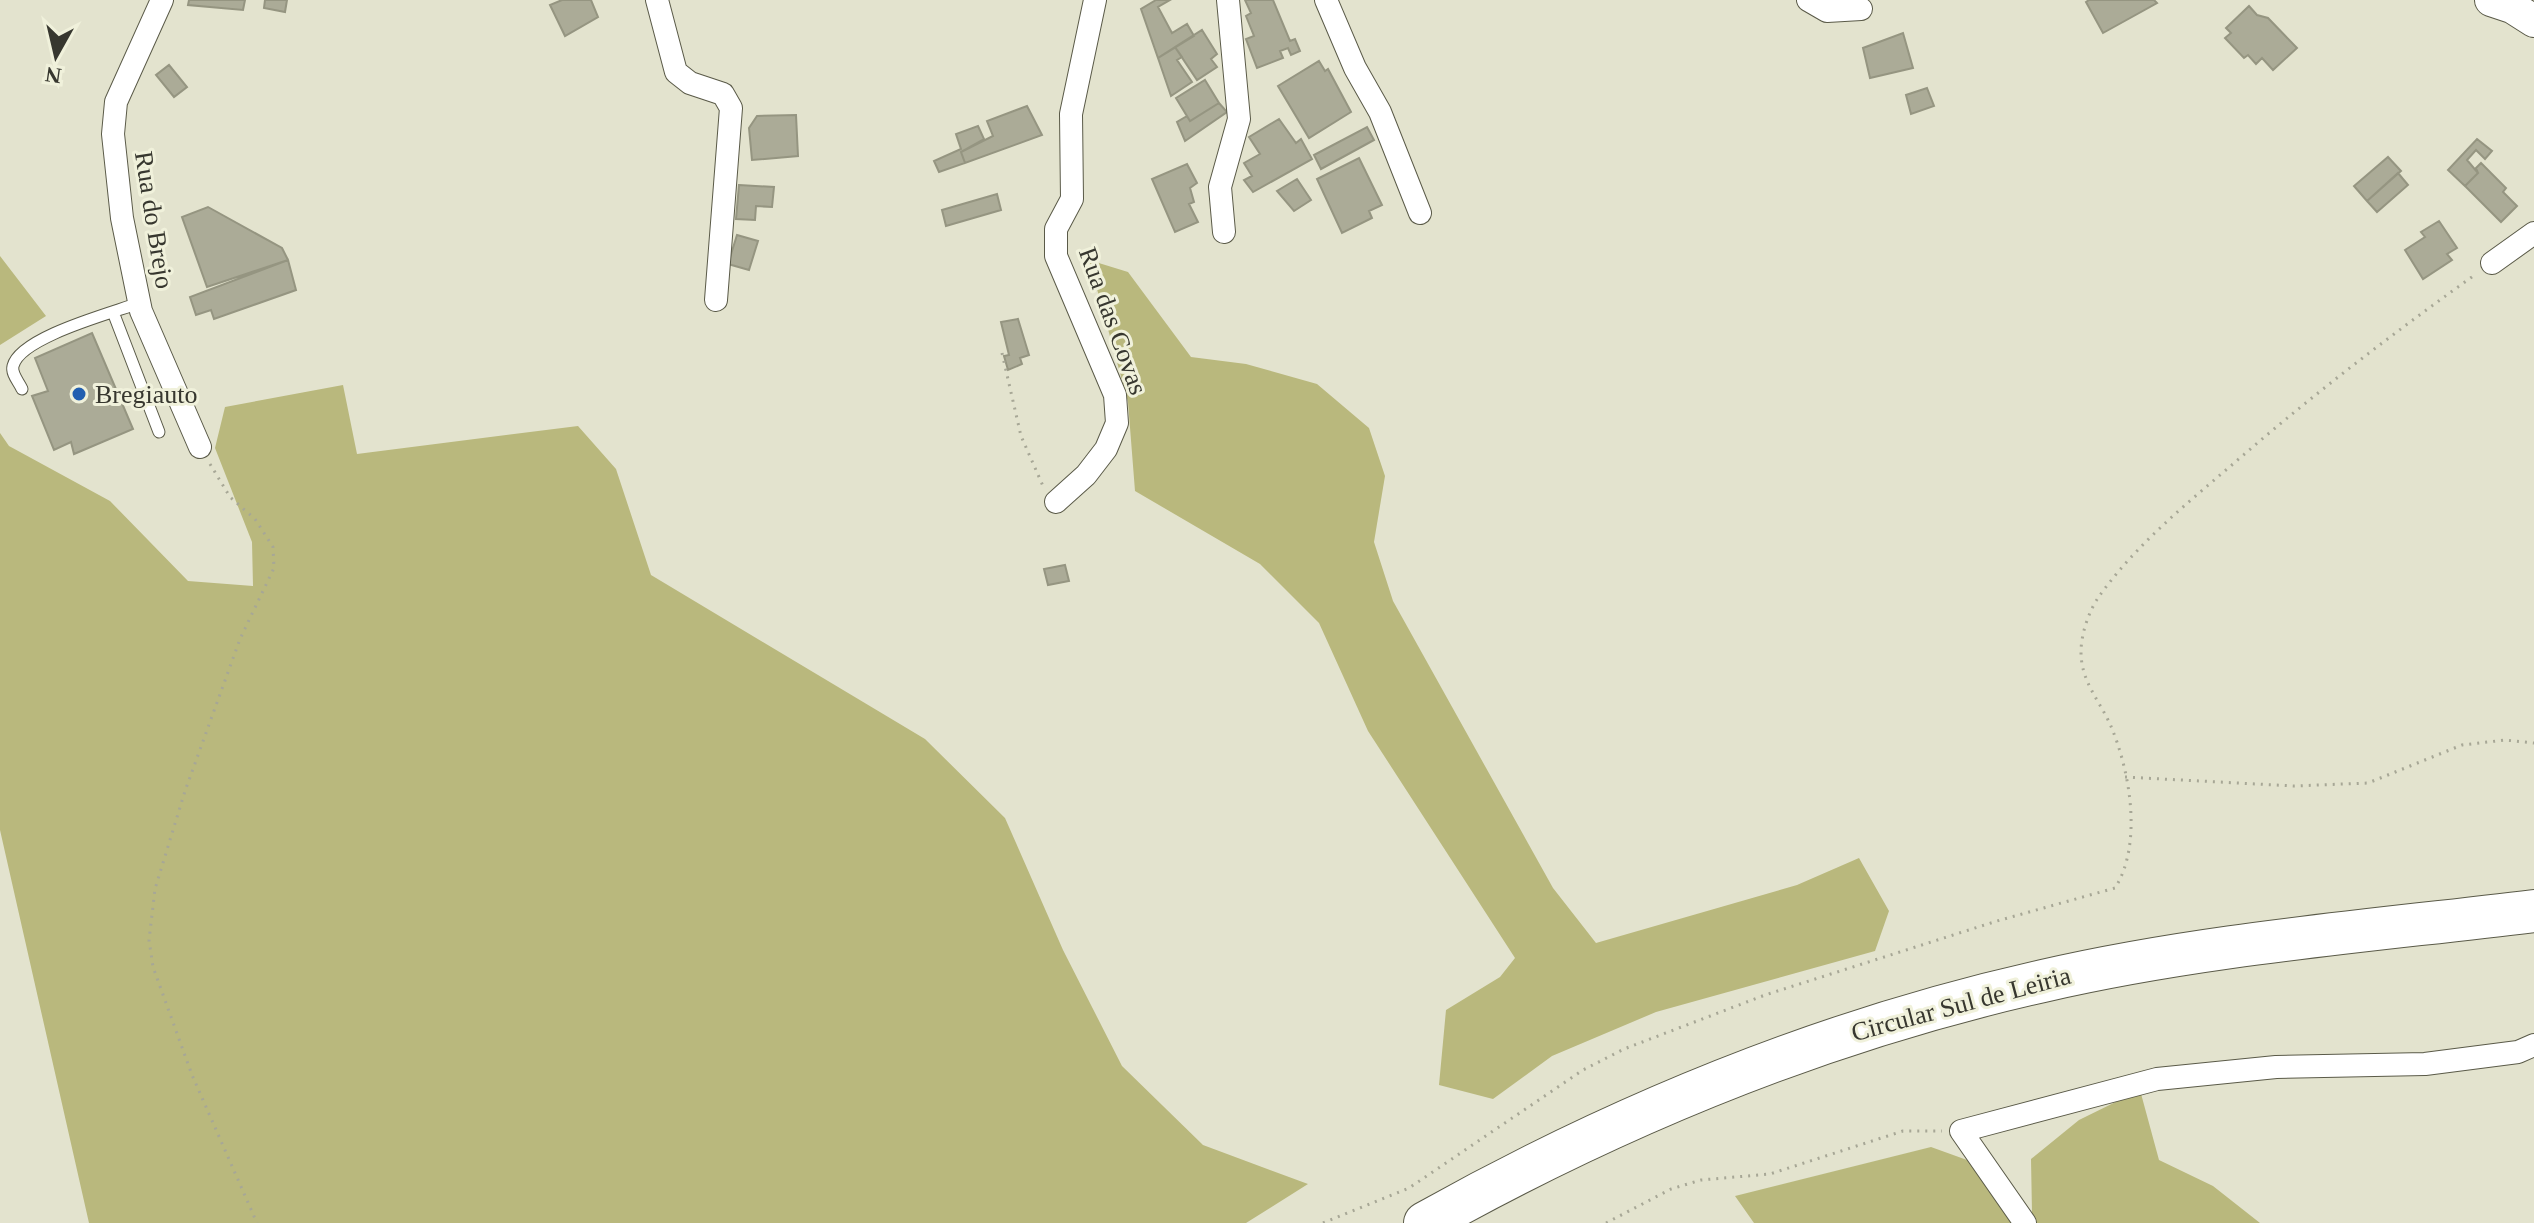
<svg xmlns="http://www.w3.org/2000/svg" width="2534" height="1223" viewBox="0 0 2534 1223" font-family="Georgia,serif">
<rect width="100%" height="100%" fill="#e3e3ce"/>
<path fill="#b9b87d" d="M0,256L46,316L0,345Z
M1089,260L1128,272L1191,357L1246,364L1317,384L1369,428L1385,476L1374,542L1393,601L1553,888L1596,943L1797,885L1859,858L1889,911L1875,951L1656,1012L1552,1056L1493,1099L1439,1085L1446,1010L1500,977L1515,958L1368,731L1319,623L1260,564L1135,491L1128,402Z
M343,385L357,454L578,426L616,469L651,575L925,739L1005,818L1063,950L1122,1066L1203,1145L1308,1184L1246,1223H89L0,830V433L9,446L110,501L188,581L253,586L252,542L215,448L225,407Z
M2140,1090L2159,1160L2213,1186L2260,1223H1754L1735,1196L1931,1147L1967,1160L2005,1211L2032,1213L2031,1159L2079,1120Z"/>
<path fill="#abab97" stroke="#959581" stroke-width="2" d="M189,0H245L243,10L188,5Z
M265,0H287L285,12L264,8Z
M562,0H591L598,17L565,36L550,5Z
M1156,0H1170L1158,7L1172,33L1187,24L1194,36L1158,58L1141,9Z
M1245,0H1273L1290,41L1295,39L1300,51L1291,55L1288,48L1280,51L1283,58L1257,68L1246,39L1254,36L1246,16L1251,13Z
M2089,0H2154L2157,3L2103,33L2086,2Z
M2249,6L2257,15L2268,18L2297,48L2273,70L2262,58L2256,64L2248,55L2244,58L2225,38L2231,33L2226,28Z
M1202,30L1217,54L1211,59L1217,67L1197,80L1175,47Z
M1903,33L1913,68L1870,78L1863,48Z
M1175,47L1182,57L1177,60L1192,82L1171,96L1158,58Z
M1319,61L1325,71L1328,69L1351,112L1309,138L1278,86Z
M169,65L187,87L174,97L156,75Z
M1205,80L1219,103L1190,121L1176,98Z
M1927,88L1934,106L1911,114L1906,95Z
M1219,103L1227,112L1185,141L1177,122L1187,116L1190,121Z
M1027,106L1042,135L965,163L961,152L993,136L987,121Z
M796,115L798,156L752,160L749,128L757,116Z
M1279,119L1296,143L1301,139L1312,159L1253,192L1244,180L1252,176L1244,163L1260,154L1249,137Z
M978,126L984,139L961,152L965,163L939,172L934,161L961,149L956,134Z
M1367,127L1374,140L1321,169L1314,155Z
M2477,139L2492,151L2485,159L2476,150L2467,160L2478,173L2465,186L2448,170Z
M2388,157L2401,171L2367,201L2354,186Z
M1359,158L1382,205L1369,211L1372,218L1342,233L1317,179Z
M2481,163L2506,188L2503,192L2517,206L2501,222L2465,186L2478,173L2476,168Z
M1187,164L1197,183L1190,188L1194,202L1189,204L1198,222L1175,232L1152,179Z
M2398,173L2408,185L2377,212L2367,201Z
M1297,179L1311,200L1294,211L1277,191Z
M739,185L774,187L772,207L756,206L755,220L736,219Z
M997,194L1001,210L946,226L942,210Z
M208,207L282,248L288,260L207,287L182,217Z
M2439,221L2457,248L2447,254L2452,260L2423,279L2405,250L2425,237L2421,232Z
M737,235L758,241L749,270L728,264Z
M288,260L296,290L214,319L211,310L196,315L190,297Z
M1018,319L1029,355L1020,358L1022,364L1008,370L1004,356L1009,355L1001,322Z
M92,333L133,429L74,454L71,442L54,450L32,396L48,391L35,358Z
M1065,565L1069,581L1048,585L1044,569Z"/>
<g fill="none" stroke-linecap="round" stroke-linejoin="round">
<g stroke="#5a5a48" stroke-width="13">
<path id="lane" d="M113,312L159,432
M22,389C19,382 11,374 13,366C20,337 112,313 139,303"/>
</g>
<g stroke="#5a5a48" stroke-width="24">
<path id="street" d="M162,0L116,102L113,134L122,218L141,311L200,447
M657,0L676,72L690,83L723,94L731,108L716,300
M1326,0L1355,68L1380,112L1420,213
M1808,0L1827,11L1861,9
M1224,232L1220,187L1239,119L1228,0
M2492,263L2534,233
M1056,502L1086,475L1106,449L1117,423L1115,395L1056,256V229L1072,199L1071,114L1095,0
M2025,1223L1961,1131L2157,1079L2276,1067L2425,1064L2518,1052L2534,1045"/>
</g>
<g stroke="#5a5a48" stroke-width="34">
<path id="secondary" d="M2491,0L2512,7L2534,21"/>
</g>
<g stroke="#5a5a48" stroke-width="44">
<path id="highway" d="M1425,1223C1620,1114 1824,1030 2043,981C2203,944 2371,931 2534,911"/>
</g>
<path stroke="#a7a796" stroke-width="3" stroke-dasharray="2 6" stroke-linecap="butt" d="M1002,353L1021,436L1043,486
M210,464L230,497L255,519L273,547L274,568L240,639L185,791L155,889L149,940L153,967L192,1075L257,1223
M2125,777L2294,786L2368,783L2462,745L2505,740L2534,743
M1323,1223L1409,1188L1583,1070L1624,1049L1765,995L1997,921L2115,888C2143,844 2130,770 2110,724C2099,700 2081,681 2081,652C2081,634 2089,610 2100,595C2137,544 2185,505 2233,464C2311,396 2392,334 2476,274
M1606,1223L1671,1189L1701,1180L1770,1174L1903,1131H1942"/>
<use href="#lane" stroke="#fff" stroke-width="11"/>
<use href="#street" stroke="#fff" stroke-width="22"/>
<use href="#secondary" stroke="#fff" stroke-width="32"/>
<use href="#highway" stroke="#fff" stroke-width="42"/>
</g>
<circle fill="#225fb0" stroke="#f0f1db" stroke-width="3" cx="79" cy="394" r="8"/>
<g text-anchor="middle" dominant-baseline="central" stroke-width="6" stroke-linejoin="round" paint-order="stroke">
<g font-size="26" fill="#37372f" stroke="#f0f1db">
<text transform="translate(154 220) rotate(81)">Rua do Brejo</text>
<text transform="translate(1113 321) rotate(70)">Rua das Covas</text>
<text transform="translate(1961 1004) rotate(-15)">Circular Sul de Leiria</text>
</g>
<g font-size="26" fill="#37372f" stroke="#f0f1db" text-anchor="start">
<text x="95" y="394">Bregiauto</text>
</g>
</g>
<g transform="translate(56 56) rotate(188)" stroke="#f0f1db" stroke-width="6" paint-order="stroke">
<path d="M0-6L14 30L0 20L-14 30Z" fill="#37372f"/>
<text y="-12" font-size="22" font-weight="bold" text-anchor="middle" fill="#37372f">N</text>
</g>
</svg>
